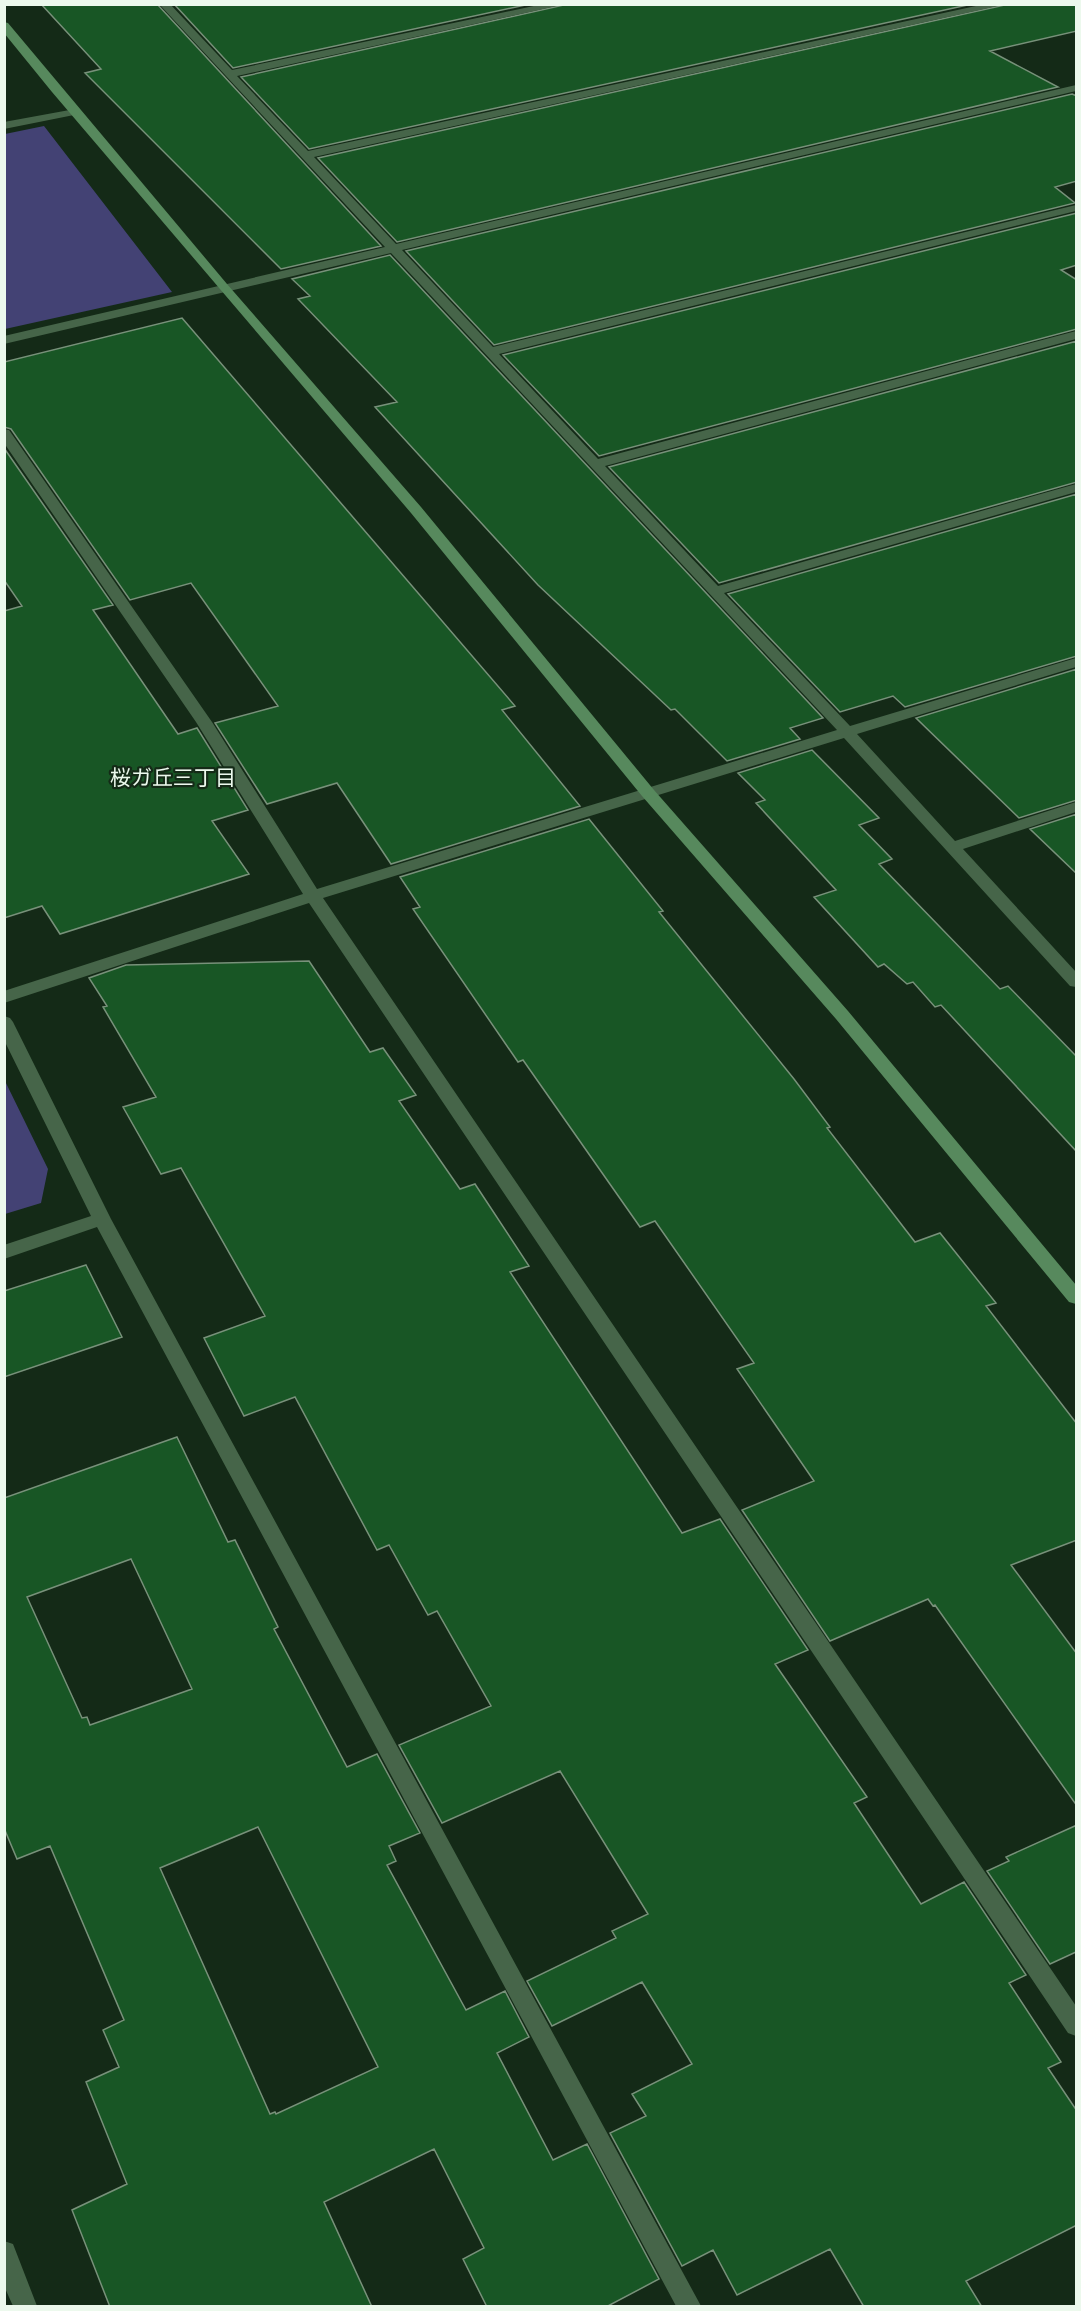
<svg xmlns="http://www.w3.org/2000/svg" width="1081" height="2311" viewBox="0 0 1081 2311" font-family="Rubik,'Noto Sans JP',sans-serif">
<rect width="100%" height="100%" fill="#142a17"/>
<path fill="#434274" d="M44,126L172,292L5,329V134Z
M5,1081L48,1169L41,1203L5,1214Z"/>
<path fill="#185625" stroke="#78917a" stroke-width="1.5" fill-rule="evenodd" d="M41,4H157L381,246L281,269L85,73L101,69Z
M174,4H530L233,68Z
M568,4H972L309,149L241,77Z
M1009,4H1077V31L990,51L1058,87L397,242L318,158Z
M1072,94L1077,96V181L1055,187L1075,203L494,345L406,251Z
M1077,213V265L1061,270L1077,280V329L599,456L503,355Z
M390,255L823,718L790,728L800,739L727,761L675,709L671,710L538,585L375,407L397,402L298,299L310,296L292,279Z
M182,318L515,706L502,710L580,806L391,864L337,783L267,804L215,723L278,706L191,583L130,600L11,429L4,427V362Z
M1077,341V482L719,583L609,467Z
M4,448L113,605L93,610L178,734L197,728L248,810L212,821L249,874L60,934L42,906L4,918V611L22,606L4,580Z
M1077,494V656L905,707L893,696L840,712L728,594Z
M1077,669V800L1019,818L916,718Z
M812,750L879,818L859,825L892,859L879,864L1000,989L1008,986L1077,1057V1152L941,1005L935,1007L913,982L907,984L884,964L878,967L814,897L836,890L756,803L765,800L738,773Z
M1077,814V874L1030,829Z
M589,819L663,911L659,912L794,1079L830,1127L827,1128L915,1242L940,1233L996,1303L986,1306L1077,1424V1540L1011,1565L1077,1654V1806L935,1605L933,1606L928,1599L830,1641L742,1510L814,1481L737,1369L754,1363L655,1221L640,1227L523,1060L518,1062L413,909L420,907L400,877Z
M309,961L370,1052L383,1048L416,1095L399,1101L460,1189L475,1184L529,1266L510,1272L682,1533L720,1519L808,1650L775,1664L867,1797L854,1803L921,1904L964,1882L1026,1975L1009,1983L1061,2062L1048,2068L1077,2111V2225L966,2281L982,2307H864L830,2249L737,2295L713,2250L682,2266L610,2133L646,2116L632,2094L692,2064L642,1982L552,2026L527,1981L616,1938L612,1931L648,1914L560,1771L442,1823L399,1745L491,1706L437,1611L428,1615L389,1545L377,1550L295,1397L244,1416L204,1338L265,1316L181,1168L161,1174L123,1107L156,1097L103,1007L107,1006L89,978L126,965Z
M86,1265L122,1337L4,1377V1291Z
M177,1437L228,1542L235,1540L278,1627L274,1629L347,1767L377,1754L420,1833L389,1846L396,1861L387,1865L466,2010L505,1991L529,2037L497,2053L553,2160L587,2144L659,2279L606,2307H487L463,2259L484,2248L434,2149L324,2202L372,2307H110L72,2210L127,2184L86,2082L119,2067L103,2030L124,2020L50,1846L17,1859L4,1828V1498ZM131,1559L192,1689L90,1725L87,1717L82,1718L27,1597ZM258,1827L378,2067L276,2114L275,2112L270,2114L160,1868Z
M1077,1825L1076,1952L1050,1964L987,1871L1009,1861L1006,1857Z"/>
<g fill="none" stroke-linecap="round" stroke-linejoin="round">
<path fill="#466549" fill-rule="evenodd" d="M159,4H170L232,70L543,4H566L237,76L308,151L985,4H1007L314,157L396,244L1076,85V91L402,250L493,347L1076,205V211L499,354L598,459L1076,331V339L605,466L718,586L1076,484V492L724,593L850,726L1076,658V667L857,734L955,841L1076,802V812L963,849L1076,972V987L1070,986L844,738L323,898L1076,2006V2036L1068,2033L309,903L4,1003V991L303,894L196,722L4,443V429L9,430L212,722L317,889L837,730L391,253L4,344V336L385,247Z
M75,109L81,112L79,114L4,129V122Z
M4,1016L10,1018L13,1022L111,1219L701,2306H676L97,1227L4,1259V1245L91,1216L4,1040Z
M4,2241L13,2244L37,2306H13L4,2286Z"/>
<path fill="#57895d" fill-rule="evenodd" d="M4,22L8,23L227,284L421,507L654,790L848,1011L1076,1285V1304L1069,1302L836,1019L642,796L411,513L52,92L4,33Z"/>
</g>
<g text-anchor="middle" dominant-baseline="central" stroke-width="4.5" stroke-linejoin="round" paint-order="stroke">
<g font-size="21" fill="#ecf9ed" stroke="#142a17">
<text x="173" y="777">桜ガ丘三丁目</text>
</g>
</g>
<rect width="1081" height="2311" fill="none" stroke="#ecf9ed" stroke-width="12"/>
</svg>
